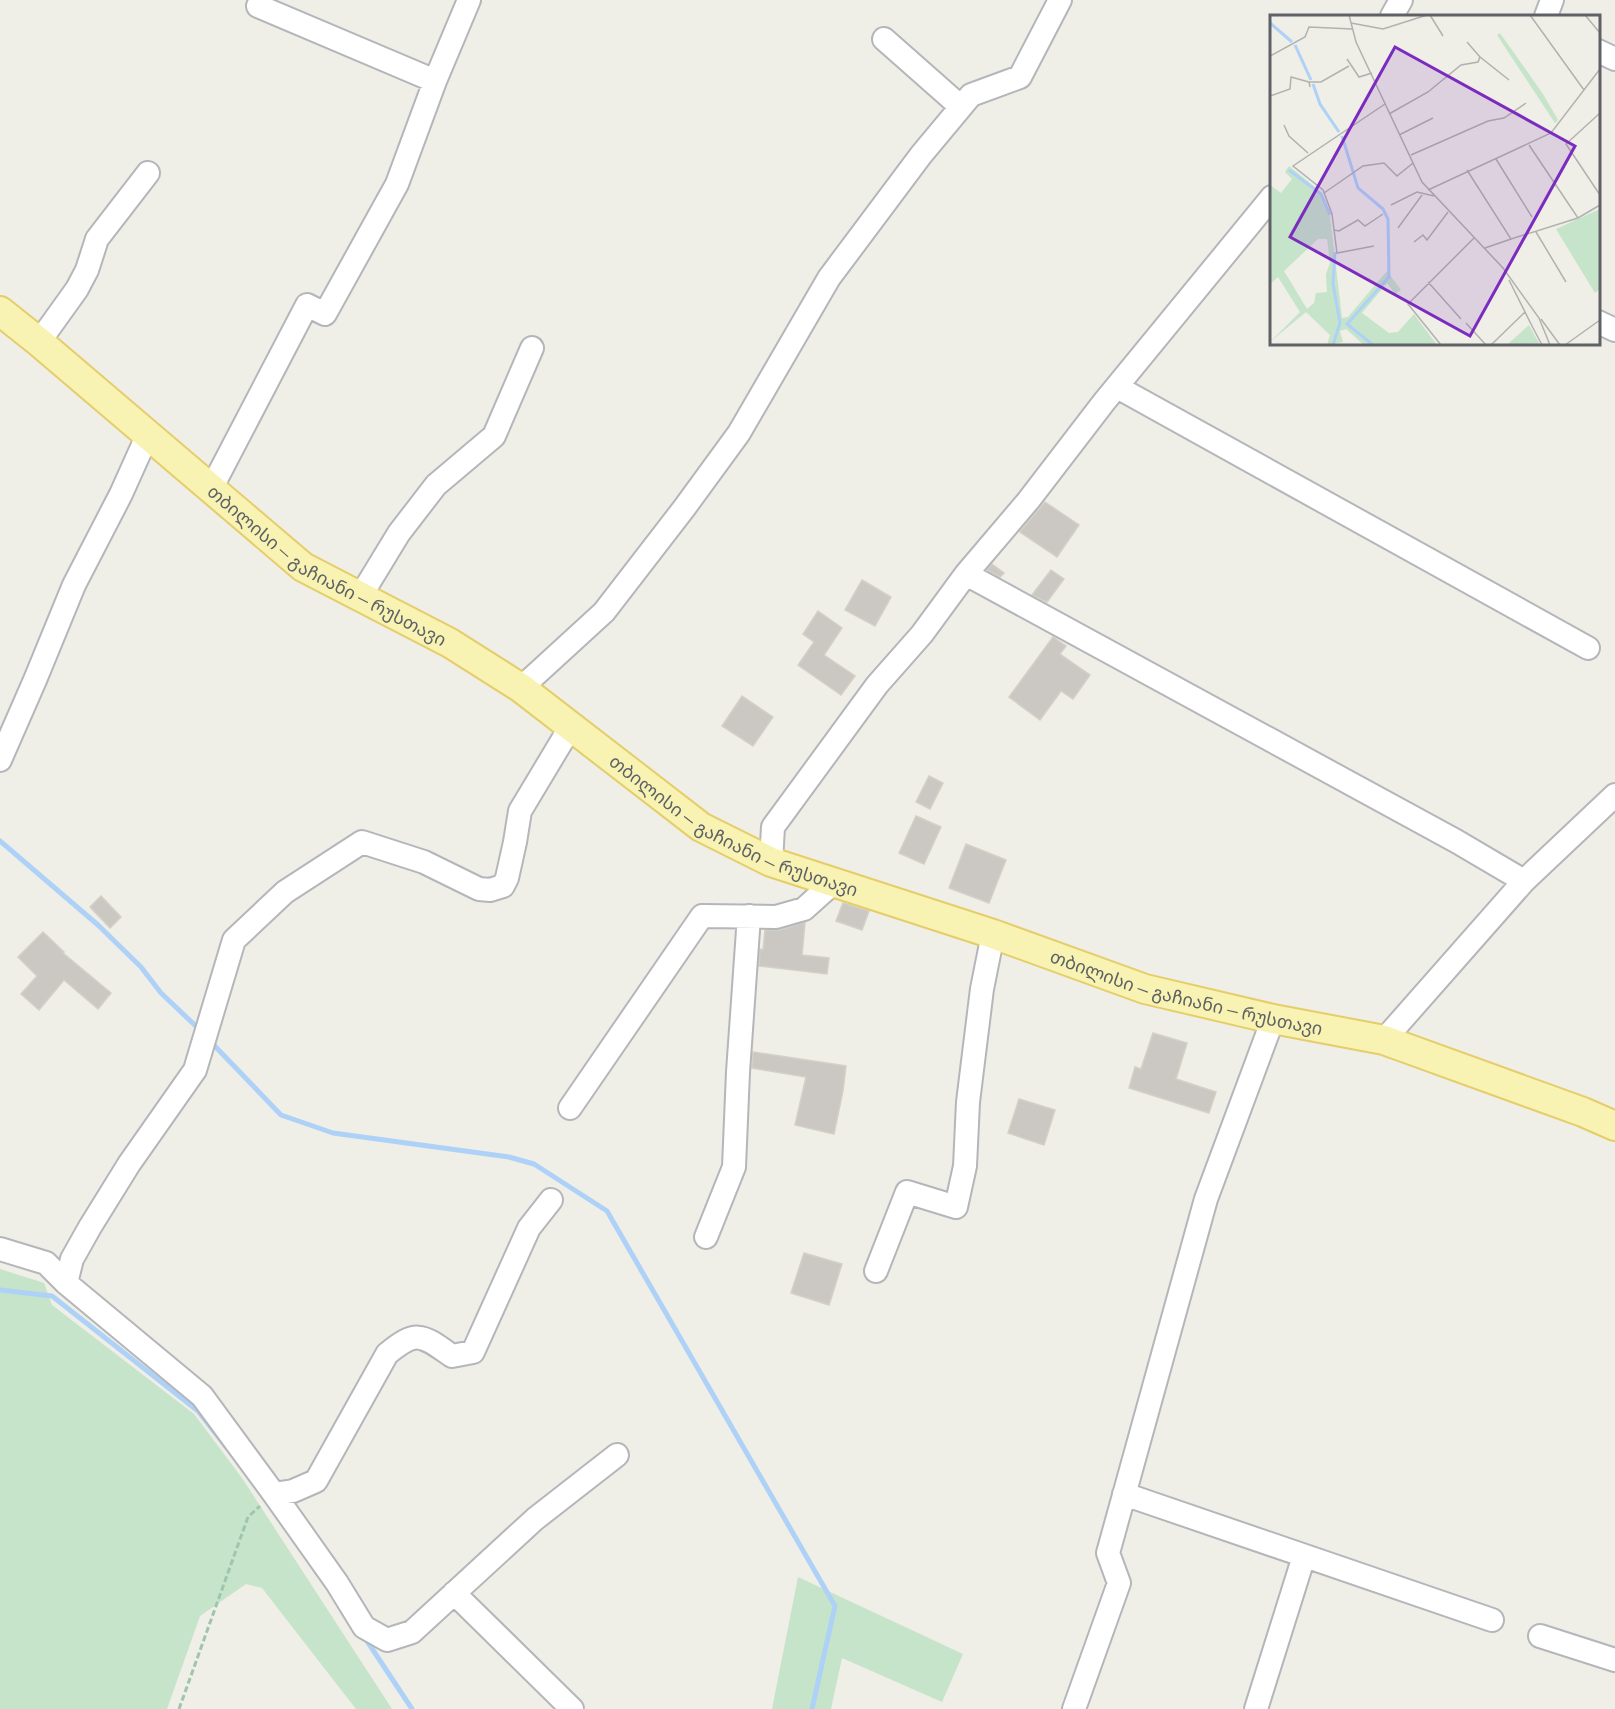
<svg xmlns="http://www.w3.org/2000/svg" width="1615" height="1709" viewBox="0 0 1615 1709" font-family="Barlow,'Noto Sans Georgian',sans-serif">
<rect width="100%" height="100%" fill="#efeee7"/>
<path fill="#c6e4c9" d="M0,1269L44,1283L52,1305L194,1414L242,1478L392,1709H356L262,1588L246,1584L200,1616L167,1709H0Z
M798,1577L963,1654L942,1702L842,1658L831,1709H772Z"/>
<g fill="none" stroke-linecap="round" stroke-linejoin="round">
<path stroke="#aed1f7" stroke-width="5" d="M0,841L98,925L141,967L161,993L201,1031
M209,1040L281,1115L333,1133L509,1157L534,1164L607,1211L835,1606L812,1709
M0,1290L52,1296L198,1411L227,1448
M365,1638L412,1709"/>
</g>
<path fill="#cbc8c4" stroke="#d3d0c6" stroke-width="1.5" d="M1045,502L1079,525L1057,557L1020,532Z
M992,564L1004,573L1000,577L987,570Z
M1051,570L1064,579L1047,602L1032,595Z
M862,580L891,597L875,626L845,610Z
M818,611L842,628L824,655L855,676L841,695L798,665L814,642L803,634Z
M1053,637L1066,646L1060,654L1090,675L1073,699L1061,691L1040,720L1009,697Z
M742,696L773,717L753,746L722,726Z
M929,776L943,783L930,809L916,802Z
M916,816L941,827L924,864L899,853Z
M966,844L1006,860L989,903L949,888Z
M101,896L121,917L110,928L90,907Z
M843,903L869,911L862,930L836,921Z
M803,923H805L802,955L829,958L827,974L759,966L760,949L763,950L765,930H780Z
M43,932L64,952L63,953L111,993L98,1009L64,980L39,1010L21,994L37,976L18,957Z
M1153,1033L1187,1043L1176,1079L1216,1092L1209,1113L1129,1088L1135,1067L1141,1069Z
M753,1052L846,1066L843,1091L834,1134L795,1125L806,1077L752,1068Z
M1019,1099L1055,1110L1044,1145L1008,1133Z
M804,1253L842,1264L829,1305L791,1293Z"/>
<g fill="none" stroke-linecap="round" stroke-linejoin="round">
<g stroke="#b4b6ba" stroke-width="26">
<path id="minor" d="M258,6L435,81
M1392,16L1401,0
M1546,16L1552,0
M884,39L961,107
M1598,51L1615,59
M1598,322L1615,330
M39,342L77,289L87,270L97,239L148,173
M1117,387L1588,648
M211,489L307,305L325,314L397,184L435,81L469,0
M966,574L1456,841L1524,881L1384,1040
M360,597L399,533L436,485L494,436L532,348
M521,688L604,612L685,507L739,433L829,278L921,155L971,95L1020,77L1060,0
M0,760L35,680L74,585L121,494L148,434
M771,862L773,827L877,685L922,634L966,574L1028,501L1104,402L1272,197
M1524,881L1615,795
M570,1108L702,916L776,917L804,909L833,883
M706,1237L734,1167L738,1072L749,916
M0,1249L46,1263L66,1283L202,1396L274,1494L337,1583L364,1627L387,1640L412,1632L535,1519L617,1455
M876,1271L907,1192L956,1207L965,1166L968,1102L982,989L993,934
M66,1283L72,1259L90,1227L129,1164L195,1070L234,940L285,892L362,842L424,862L479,889L490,890L503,886L507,878L515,842L520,811L571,726
M274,1494L293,1491L316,1481L387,1354C417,1329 422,1335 452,1356L473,1352L529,1228L551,1200
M1124,1494L1492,1620
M454,1593L572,1709
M1540,1636L1615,1660
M1074,1709L1119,1583L1108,1553L1206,1199L1273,1019
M1256,1709L1304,1556"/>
</g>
<g stroke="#e5cd6a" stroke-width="32">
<g id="major">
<path id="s1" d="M0,311L39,342L303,567L450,643L521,688L701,827L771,862L993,934L1145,989L1273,1019L1384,1040L1583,1112L1615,1126"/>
</g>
</g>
<path stroke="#9fc5ad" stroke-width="3" stroke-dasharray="6 3" stroke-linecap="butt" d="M179,1709L248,1517L260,1506"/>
<use href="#minor" stroke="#fff" stroke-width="22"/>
<use href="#major" stroke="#f8f3b3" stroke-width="28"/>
</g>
<g text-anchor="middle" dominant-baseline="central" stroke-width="4.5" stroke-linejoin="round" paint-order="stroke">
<g font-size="18" fill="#5e6166" stroke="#fff">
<text stroke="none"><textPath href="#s1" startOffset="416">თბილისი — გაჩიანი — რუსთავი</textPath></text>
<text stroke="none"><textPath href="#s1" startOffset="902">თბილისი — გაჩიანი — რუსთავი</textPath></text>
<text stroke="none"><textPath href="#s1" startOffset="1388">თბილისი — გაჩიანი — რუსთავი</textPath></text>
</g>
</g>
<g transform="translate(1270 15)">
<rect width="330" height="330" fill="#efeee7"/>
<path d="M230,18L273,79L288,105L285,108L227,20ZM19,151L51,177L60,201L72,303L78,302L117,256L131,275L125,279L117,268L92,298L119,318L128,317L144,299L167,330H94L76,314L70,316L73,327L57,330L60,320L36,297L0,327L30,297L8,262L0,269V170L11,178L22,164L15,157ZM48,224H57L60,248L56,259L57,277L46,278L44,288L37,294L14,256ZM330,194V274L325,278L286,214ZM259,310L270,330L238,329Z" fill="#c6e4c9" fill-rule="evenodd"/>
<path fill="none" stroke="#aed1f7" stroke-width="3" d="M0,8L22,27M25,30L41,65M43,69L50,89L69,117M72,121L88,173L113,194L118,204L119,262L77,309L103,330M19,155L51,179L60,200M63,330L70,308L63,269L65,237"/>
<path fill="none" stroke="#b1b2af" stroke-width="1.5" d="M79,0L86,27L152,167L233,253L269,303L280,330M160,0L173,21M260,0L314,75M315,0L330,18M81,8L113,14L157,0M197,27L210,42M0,41L35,22L39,12L82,14M77,44L89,62L102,58M40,72L39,67H51L79,51M0,81L20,74L21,62L39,67M330,98L296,129L330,180M119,99L158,77L191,50L208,47L210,42L239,65M14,110L19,121L38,138M129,120L163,103M259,130L308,203M141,140L218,106L234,103L256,88M226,144L262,202M197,155L241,224L215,233M158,175L281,118L330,54M54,178L93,151L114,148L127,161L143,148M121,190L147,177L164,181M128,213L152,180M64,215L69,216L88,205L95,211L113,199M266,217L296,267M241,224L308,203L330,190M144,227L153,220L157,225L178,197M104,231L67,238L62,199L53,175L23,151L115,89M239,265L263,313M158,267L191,304M271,304L290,330M196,308L216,330M262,311L272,330M171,330L138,289L204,223M221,330L255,297M295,330L330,305"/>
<path fill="#7b2cbf" fill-opacity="0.15" stroke="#7b2cbf" stroke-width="3" d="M125,32L305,131L200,321L20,222Z"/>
<rect width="330" height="330" fill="none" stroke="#5e6166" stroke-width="3"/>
</g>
</svg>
